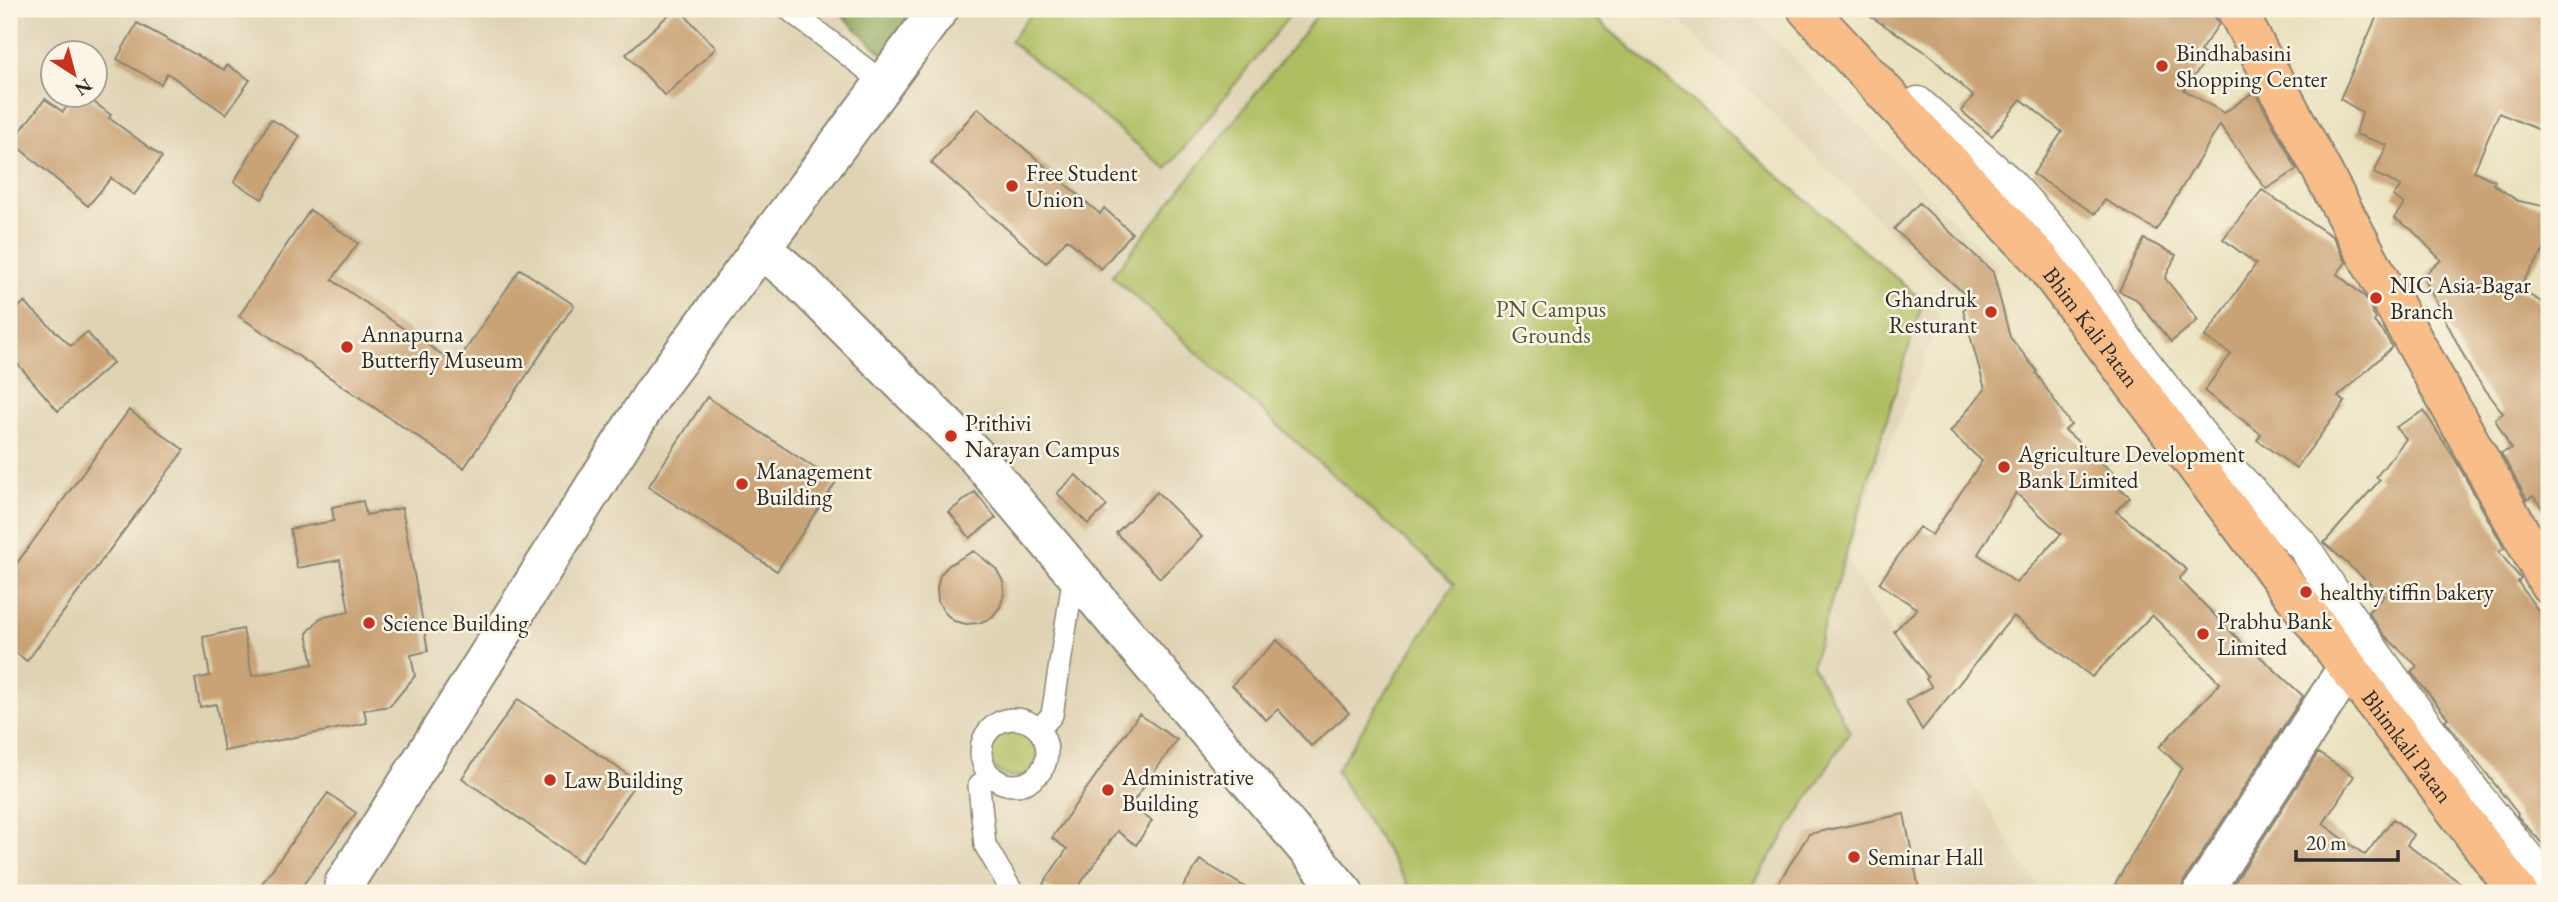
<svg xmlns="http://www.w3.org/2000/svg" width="2558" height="902" viewBox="0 0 2558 902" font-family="'EB Garamond',serif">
<rect width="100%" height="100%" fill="#fcf5e5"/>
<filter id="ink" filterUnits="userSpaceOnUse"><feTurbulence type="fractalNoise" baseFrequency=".0143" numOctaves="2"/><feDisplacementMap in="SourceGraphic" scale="14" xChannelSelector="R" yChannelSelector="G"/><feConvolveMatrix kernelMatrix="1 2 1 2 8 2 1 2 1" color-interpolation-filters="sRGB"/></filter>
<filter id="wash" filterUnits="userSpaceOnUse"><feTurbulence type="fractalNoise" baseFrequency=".00686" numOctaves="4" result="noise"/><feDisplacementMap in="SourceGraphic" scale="28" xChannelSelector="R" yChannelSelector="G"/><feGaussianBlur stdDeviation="1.57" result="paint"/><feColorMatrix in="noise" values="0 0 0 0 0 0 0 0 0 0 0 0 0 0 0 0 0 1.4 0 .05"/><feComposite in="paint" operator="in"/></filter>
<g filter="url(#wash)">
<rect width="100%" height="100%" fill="#e9e1be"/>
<path fill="#dfd3b4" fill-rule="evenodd" d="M9,9H1590L1941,317L1845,556L1935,705L1974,786L2042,893H9ZM52,52H94V94H52Z
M1668,9H1746L1999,268L1962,304Z"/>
<path fill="#aebd60" stroke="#6c7446" stroke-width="2" d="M1035,9H1295L1167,169L1010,41Z
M1322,9H1585L1923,301L1812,665L1850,731L1748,893H1413L1336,771L1454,584L1112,276Z
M989 752a25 25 0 1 1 50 0a25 25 0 1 1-50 0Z"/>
<path fill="#8aa456" stroke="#5a6840" stroke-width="2" d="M835,9H923L887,58Z"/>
<g id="blocks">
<path fill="#c9a274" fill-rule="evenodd" d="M675,9H679L716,48L665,96L626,54Z
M1859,9H2210L2219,24L2200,51L2208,57L2184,90L2224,113L2255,91L2297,170L2266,189L2220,125L2156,230L2105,200L2095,214L2033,174L2062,132L2021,99L1992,136L1961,111L1973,96L1927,53Z
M2380,9H2549V134L2499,113L2474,171L2495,181L2493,184L2518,201L2549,207V243L2518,289L2549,306V516L2533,496L2527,500L2501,453L2511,449L2495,419L2503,413L2472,372L2426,282V274L2441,260L2412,230L2394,218L2404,204L2393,196L2401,186L2374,173L2387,145L2356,134L2362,112L2340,99Z
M137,23L224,70L227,65L250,80L226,114L167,73L161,84L117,59Z
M76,94H83L111,115L109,118L162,157L134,195L111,178L88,206L12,142L45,99L63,112Z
M978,108L1100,214L1104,208L1132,233L1101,269L1067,239L1046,263L931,163Z
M271,119L300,136L262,199L234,182Z
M2262,190L2333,237L2346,262L2337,274L2365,297L2376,319L2374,322L2384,333L2392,347L2338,397L2345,402L2296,468L2257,440L2261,434L2204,391L2231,354L2205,337L2256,264L2223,239Z
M1919,203L1993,272L2010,337L2037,371L2036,373L2071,425L2065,430L2112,472L2108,477L2130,497L2116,511L2187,570L2179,579L2251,652L2253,650L2303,696L2184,881L2180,893H2110L2182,768L2159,747L2220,683L2152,615L2092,677L2013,616L1922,730L1906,701L1932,687L1926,679L1928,677L1894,631L1917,609L1879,583L1919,527L1932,535L1982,461L1950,432L1985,389L1963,310L1972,301L1894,229ZM2016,493L2061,534L2016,583L1978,554Z
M310,210L358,243L332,280L456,364L520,269L574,305L464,468L239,316Z
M2144,239L2176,255L2165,278L2198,320L2171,342L2136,299L2119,291Z
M24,302L71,346L87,332L113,363L58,411L9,354V317Z
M707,397L836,482L777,571L648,487Z
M129,410L184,450L27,661L9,648V574Z
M2424,411L2456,461L2504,548L2499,552L2521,579L2518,582L2549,626V851L2517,816L2518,814L2445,720L2448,718L2411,672L2417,666L2384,635L2369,614L2368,612L2384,596L2324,543L2380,480L2376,477L2406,439L2396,427Z
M1076,475L1107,506L1088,524L1057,493Z
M975,492L996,518L970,538L949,512Z
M1157,492L1202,537L1160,578L1116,533Z
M363,501L366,515L402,508L428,651L411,655L415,676L390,706L364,710L367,723L224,751L216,704L200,707L195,679L210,676L203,637L243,629L252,676L313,664L307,633L320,618L349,612L340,560L297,568L290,529L334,521L332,507Z
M974,551L996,569L1003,581L1004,594L1000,607L991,618L979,623L966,624L954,621L944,612L938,601L937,588L940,575L949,565Z
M1277,640L1320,683L1321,682L1349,713L1311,746L1278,709L1266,720L1232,685Z
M518,699L637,781L581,862L462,778Z
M1139,714L1177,740L1130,806L1152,821L1136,845L1117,831L1074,893H1057L1043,884L1067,849L1052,838Z
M2318,753L2354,776L2323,824L2365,855L2393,819L2414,835L2407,845L2475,893H2228Z
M328,793L356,813L297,893H255Z
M1904,814L1920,893H1772L1809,834Z
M1200,860L1255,893H1179Z"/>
</g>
</g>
<g filter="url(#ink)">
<use href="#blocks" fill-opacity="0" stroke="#8a8674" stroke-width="2"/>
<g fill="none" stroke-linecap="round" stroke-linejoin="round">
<g stroke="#8a8674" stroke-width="24">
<path id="service" d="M788,9L884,83
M981 752a33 33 0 1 1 66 0a33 33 0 1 1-66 0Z
M1039,729L1052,715L1074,574
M990,775L979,786L985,845L1013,893"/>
</g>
<g stroke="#8a8674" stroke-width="35">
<path id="pedestrian" d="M1918,103L2006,180L2069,250L2124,336L2216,455L2304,547L2354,624L2477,796L2549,884"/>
</g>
<g stroke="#8a8674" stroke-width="42">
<path id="minor" d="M761,248L800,281L977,457L1344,893
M344,884L654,392L939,9
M2202,893L2347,668"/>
</g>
<g stroke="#8a8674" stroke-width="42">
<g id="primary">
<path id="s1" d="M1807,9L2040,259L2518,893"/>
<path d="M2236,9L2380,280L2549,584"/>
</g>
</g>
<use href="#service" stroke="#fff" stroke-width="21"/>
<use href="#pedestrian" stroke="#fff" stroke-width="32"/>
<use href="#minor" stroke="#fff" stroke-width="38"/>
<use href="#primary" stroke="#f8bd89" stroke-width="38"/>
</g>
</g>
<g fill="#c8321e" stroke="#fcf5e5" stroke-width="2.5">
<circle cx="2162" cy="66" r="7"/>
<circle cx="1012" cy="186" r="7"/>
<circle cx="2376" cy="298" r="7"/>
<circle cx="1991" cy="312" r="7"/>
<circle cx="347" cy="347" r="7"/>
<circle cx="951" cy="436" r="7"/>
<circle cx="2004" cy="467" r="7"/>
<circle cx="742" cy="484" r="7"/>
<circle cx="2306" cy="592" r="7"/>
<circle cx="369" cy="623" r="7"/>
<circle cx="2203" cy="634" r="7"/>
<circle cx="550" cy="780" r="7"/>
<circle cx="1108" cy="790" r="7"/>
<circle cx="1854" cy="857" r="7"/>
</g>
<g text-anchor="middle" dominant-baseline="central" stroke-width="5" stroke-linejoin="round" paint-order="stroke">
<g font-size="23" fill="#2b2b2b" stroke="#fcf5e5" text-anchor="start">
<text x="2176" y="53">Bindhabasini<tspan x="2176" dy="26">Shopping Center</tspan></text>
<text x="1026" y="173">Free Student<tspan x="1026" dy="26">Union</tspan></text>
<text x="2390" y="285">NIC Asia-Bagar<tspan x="2390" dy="26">Branch</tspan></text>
<text x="1977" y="299" text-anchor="end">Ghandruk<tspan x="1977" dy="26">Resturant</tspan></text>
<text x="361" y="334">Annapurna<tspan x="361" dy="26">Butterfly Museum</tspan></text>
<text x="965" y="423">Prithivi<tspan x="965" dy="26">Narayan Campus</tspan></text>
<text x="2018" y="454">Agriculture Development<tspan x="2018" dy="26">Bank Limited</tspan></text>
<text x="756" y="471">Management<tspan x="756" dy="26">Building</tspan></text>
<text x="2320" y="592">healthy tiffin bakery</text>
<text x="2217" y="621">Prabhu Bank<tspan x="2217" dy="26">Limited</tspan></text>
<text x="383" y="623">Science Building</text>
<text x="1122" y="777">Administrative<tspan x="1122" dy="26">Building</tspan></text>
<text x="564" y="780">Law Building</text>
<text x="1868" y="857">Seminar Hall</text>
</g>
<g font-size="23" fill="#52573b" stroke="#fcf5e5">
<text x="1551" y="309">PN Campus<tspan x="1551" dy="26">Grounds</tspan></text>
</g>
<g font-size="23" fill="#2b2b2b" stroke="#fcf5e5">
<text stroke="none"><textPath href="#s1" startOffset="427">Bhim Kali Patan</textPath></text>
<text stroke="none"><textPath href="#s1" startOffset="952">Bhimkali Patan</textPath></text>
</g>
</g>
<rect width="2558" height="902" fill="none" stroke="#fcf5e5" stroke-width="35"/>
<g transform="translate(74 74) rotate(144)"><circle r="33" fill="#fcf5e5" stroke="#a8a49b" stroke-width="2"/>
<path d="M0-5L12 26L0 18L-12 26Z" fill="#c8321e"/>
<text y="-10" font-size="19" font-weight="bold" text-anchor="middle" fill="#2b2b2b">N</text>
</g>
<path d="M2296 850v10h102v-10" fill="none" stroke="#2b2b2b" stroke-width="3.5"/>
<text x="2306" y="850" font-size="21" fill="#2b2b2b" stroke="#fcf5e5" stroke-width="5" paint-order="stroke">20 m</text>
</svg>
